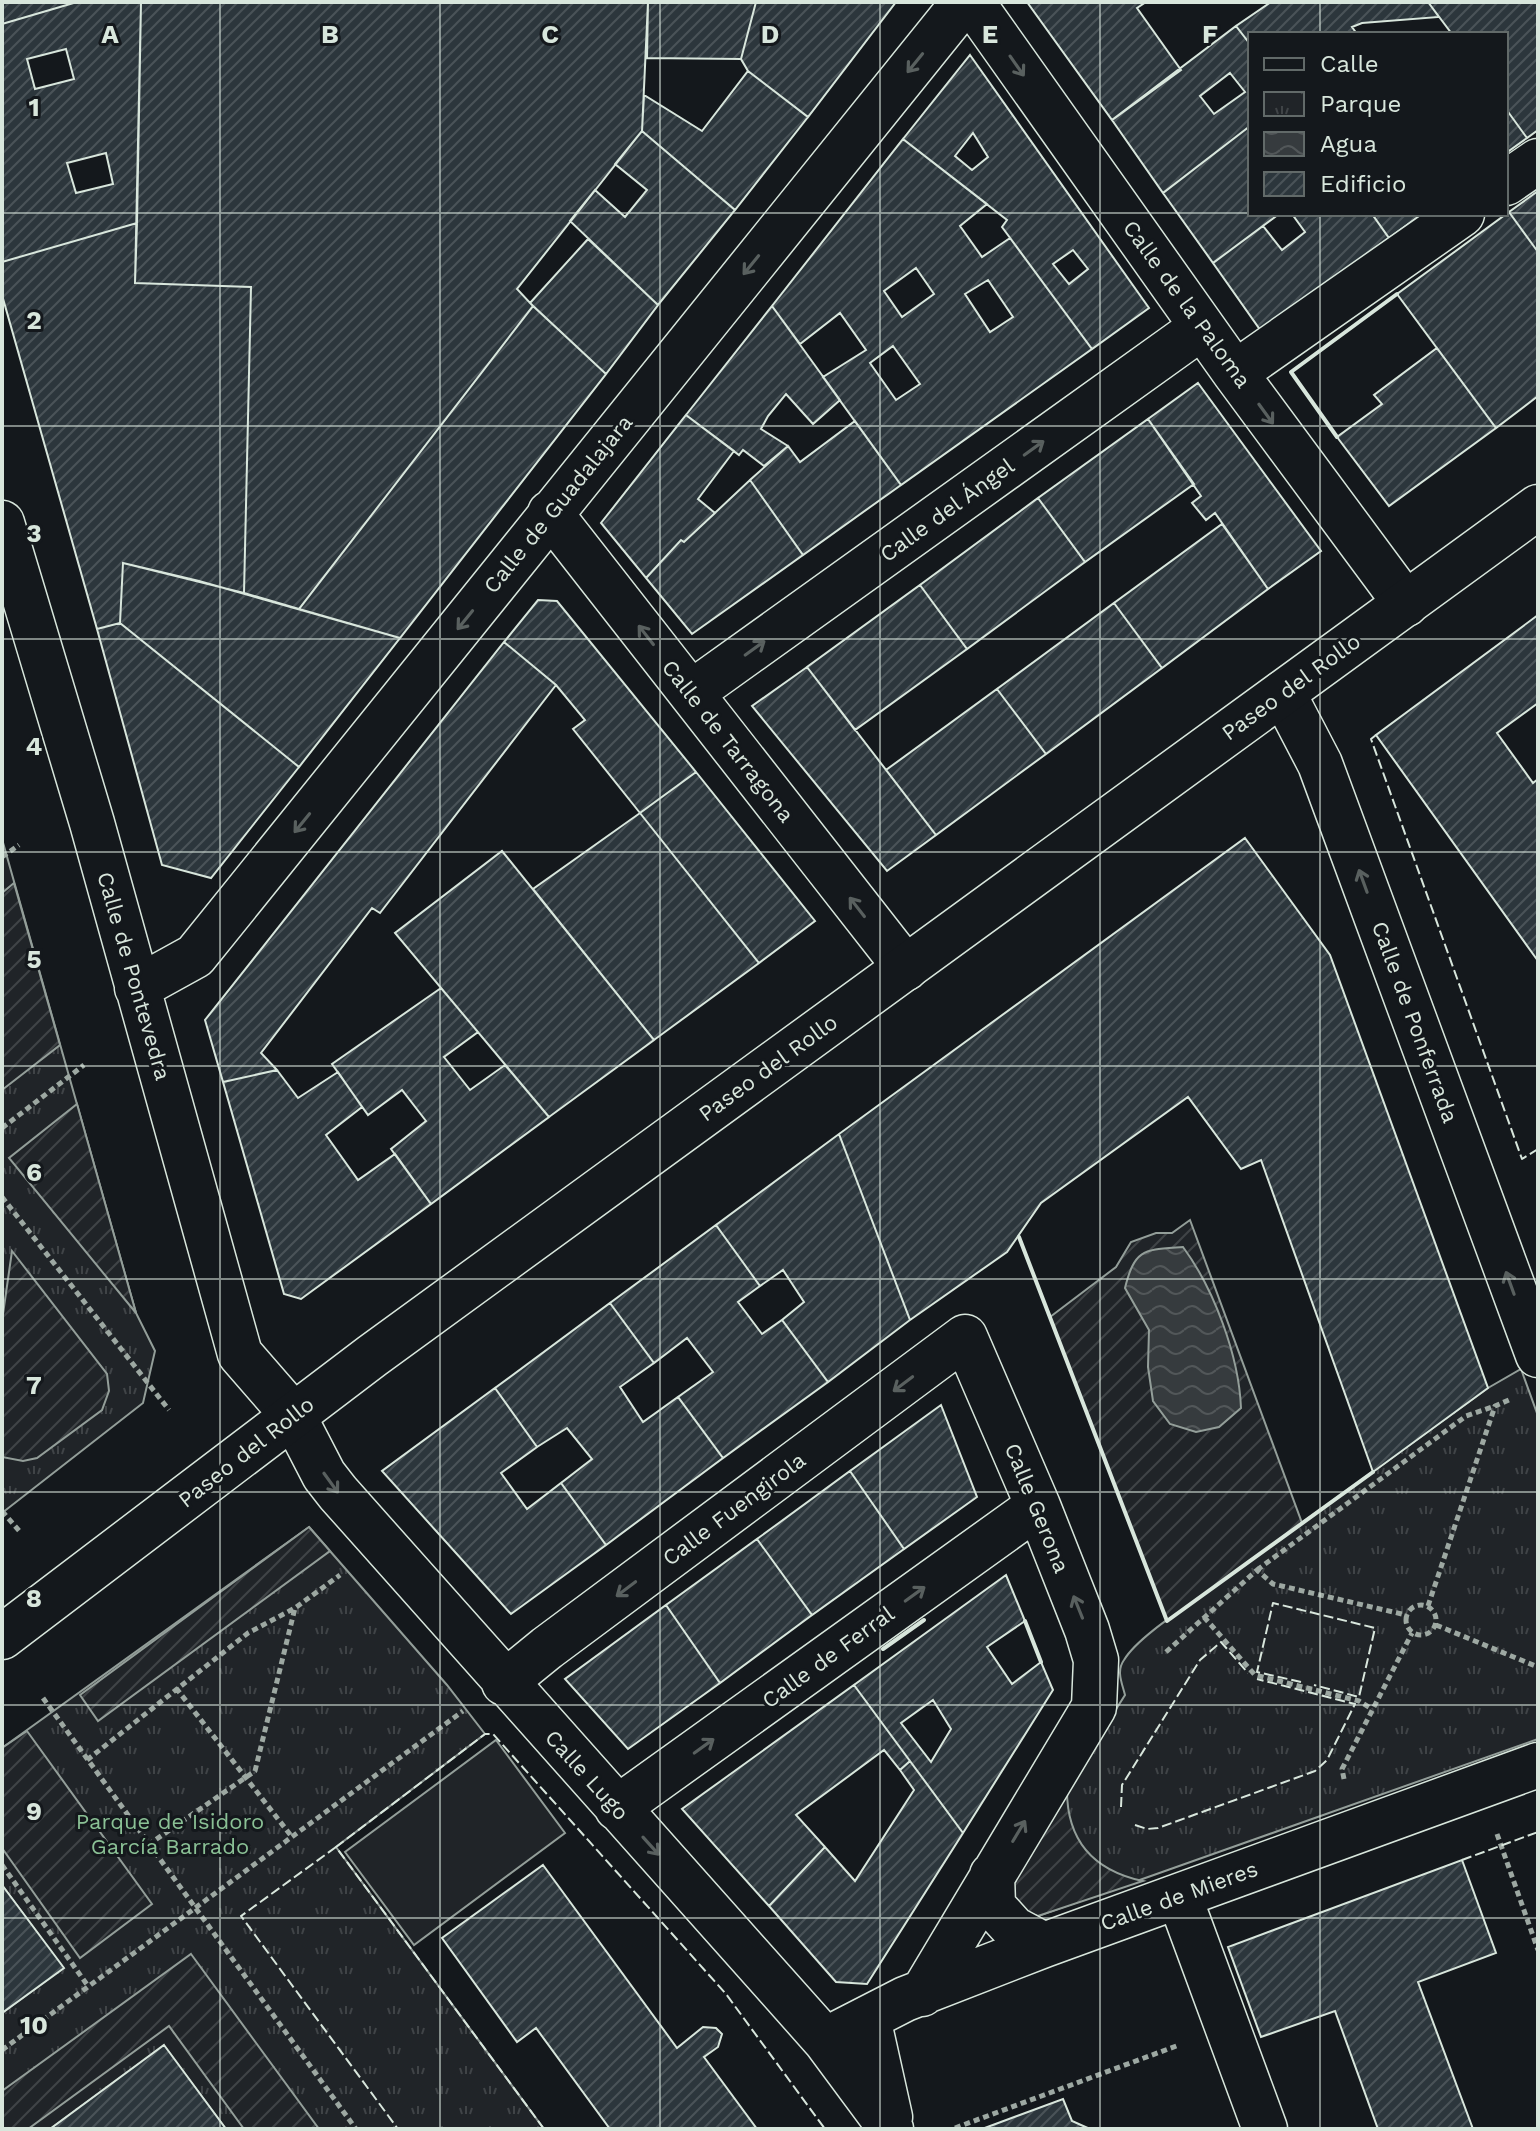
<svg xmlns="http://www.w3.org/2000/svg" width="1540" height="2131" viewBox="0 0 1540 2131" font-family="'Work Sans',sans-serif">
<defs>
<pattern id="park-tufts" width="24" height="20" patternUnits="userSpaceOnUse" patternTransform="scale(2)"><rect width="24" height="20" fill="#202428"/><path d="M3 7l-1-3M5 7V3M7 7l1-3M15 17l-1-3M17 17v-4M19 17l1-3" fill="none" stroke="#404447"/></pattern>
<pattern id="garden-furrows" width="10" height="10" patternUnits="userSpaceOnUse" patternTransform="scale(2)"><rect width="10" height="10" fill="#202428"/><path d="M-1 1l2-2M0 10L10 0M9 11l2-2" fill="none" stroke="#404447"/></pattern>
<pattern id="water-waves" width="16" height="10" patternUnits="userSpaceOnUse" patternTransform="scale(2)"><rect width="16" height="10" fill="#363b3e"/><path d="M0 5q4-4 8 0t8 0" fill="none" stroke="#525759"/></pattern>
<pattern id="building-hatch" width="6" height="6" patternUnits="userSpaceOnUse" patternTransform="scale(2)"><rect width="6" height="6" fill="#2c363c"/><path d="M-1 1l2-2M0 6l6-6M5 7l2-2" fill="none" stroke="#4a5358"/></pattern>
</defs>
<rect width="100%" height="100%" fill="#14181c"/>
<path fill="#202428" stroke="#939e99" stroke-width="2" d="M496,1740L565,1833L414,1945L345,1852Z"/>
<path fill="url(#park-tufts)" stroke="#939e99" stroke-width="2" d="M2,839L136,1313L155,1351L143,1403L2,1513Z
M1521,1369L1538,1416V1739L1038,1916L1011,1875L1125,1695C1122,1683 1116,1671 1124,1660C1139,1635 1194,1602 1219,1583C1309,1518 1399,1453 1488,1388Z
M309,1527L447,1685L485,1734L336,1847L544,2129H226L164,2046L50,2129H2V2013L63,1968L2,1885V1748Z"/>
<path fill="url(#garden-furrows)" stroke="#939e99" stroke-width="2" d="M14,883L60,1045L2,1090V893Z
M77,1104L136,1313L9,1158Z
M1190,1220L1302,1523L1167,1621L1050,1317L1116,1267L1131,1242L1156,1233H1172Z
M12,1251L107,1374L109,1391L102,1410L37,1458L23,1461L2,1457V1321Z
M309,1527L330,1551L98,1721L80,1695Z
M27,1731L152,1904L80,1958L2,1848V1748Z
M1067,1787C1066,1839 1092,1870 1143,1881L1038,1916L1028,1913L1014,1900L1011,1875Z
M191,1954L319,2129H244L169,2026L28,2129H2V2091Z"/>
<path fill="url(#water-waves)" stroke="#939e99" stroke-width="2" d="M1183,1247C1214,1289 1239,1356 1241,1408L1219,1427L1196,1432L1170,1424L1153,1401L1148,1367L1149,1330L1125,1288C1135,1248 1144,1250 1183,1247Z"/>
<path fill="url(#building-hatch)" stroke="#d8e6dc" stroke-width="2" fill-rule="evenodd" d="M2,2H77L2,24Z
M77,2H141L137,223L2,262V24ZM66,49L74,79L35,89L27,59ZM106,153L113,184L76,193L67,163Z
M141,2H648L642,131L517,289L533,306L299,609L244,593L251,287L135,283Z
M648,2H756L741,59L647,58Z
M756,2H896L808,117L748,71L741,59Z
M1027,2H1146L1137,8L1181,70L1112,120Z
M1271,2H1428L1439,17L1362,23L1352,27L1357,34H1250V44L1236,26Z
M1428,2H1538V130L1527,138L1506,109V34H1452Z
M1236,26L1250,44V126L1163,193L1112,120ZM1230,73L1245,92L1214,114L1200,96Z
M970,55L1149,308L1092,349L1002,227L1007,220L903,139ZM973,133L988,157L972,170L955,156ZM1073,250L1088,269L1069,284L1053,264Z
M748,71L808,117L735,210L642,131L644,95L702,131Z
M1506,109L1527,138L1506,153Z
M1250,126V214H1279L1213,263L1163,193Z
M642,131L735,210L658,305L570,221L595,190L625,217L647,190L615,164Z
M903,139L987,204L960,226L982,257L1010,238L1092,349L901,485L823,377L866,350L840,313L800,344L772,306ZM916,268L934,294L902,317L884,291ZM988,280L1013,317L990,332L965,294ZM893,346L920,384L896,400L870,363Z
M1538,191V252L1509,212Z
M1509,212L1538,252V396L1496,428L1397,294Z
M1292,214H1372L1389,238L1261,331L1213,263L1263,226L1282,250L1305,232Z
M1372,214H1422L1389,238Z
M137,223L135,283L251,287L244,593L123,563L120,623L97,629L2,295V262Z
M588,239L658,305L606,374L530,303Z
M533,306L606,374L400,638L299,609Z
M772,306L840,400L813,424L786,394L768,416L761,429L788,446L764,466L743,450L739,455L686,415Z
M1437,348L1496,428L1389,506L1337,437L1382,404L1374,395Z
M1198,383L1321,551L1268,589L1215,513L1206,520L1192,503L1201,496L1148,419Z
M686,415L734,451L698,499L715,513L684,542L681,540L646,578L601,523Z
M1148,419L1194,484L1085,562L1038,498Z
M855,421L901,485L803,555L750,480L788,446L800,462Z
M750,480L803,555L692,634L646,578L681,540L684,542Z
M1038,498L1085,562L967,649L920,585Z
M1222,524L1268,589L1162,668L1114,603Z
M123,563L199,581L400,638L299,767L120,623Z
M920,585L967,649L855,730L807,667Z
M538,600L557,601L696,772L640,813L573,729L585,720L556,685L504,642Z
M1114,603L1162,668L1046,754L997,689Z
M1538,615V703L1497,733L1533,783L1538,779V961L1376,735Z
M120,623L299,767L211,878L162,865L97,629Z
M504,642L556,685L380,913L372,908L261,1053L277,1070L223,1082L205,1020Z
M807,667L936,835L887,871L752,706Z
M997,689L1046,754L936,835L886,770Z
M696,772L815,921L759,963L640,813Z
M640,813L759,963L654,1040L533,889Z
M1245,838L1330,955L1488,1388L1373,1472L1261,1160L1241,1169L1188,1097L1041,1203L1007,1252L910,1320L839,1134Z
M502,851L654,1040L549,1117L395,933Z
M441,988L478,1032L444,1057L470,1090L505,1065L549,1117L431,1204L391,1149L426,1121L402,1090L368,1115L332,1064Z
M277,1070L298,1098L338,1072L362,1107L326,1135L358,1180L395,1154L431,1204L301,1299L284,1294L223,1082Z
M839,1134L910,1320L828,1382L782,1320L804,1302L783,1270L760,1286L716,1225Z
M716,1225L760,1286L738,1302L762,1334L782,1320L828,1382L723,1458L678,1397L713,1372L687,1338L654,1363L610,1303Z
M610,1303L654,1363L620,1387L643,1422L678,1397L723,1458L606,1545L561,1483L592,1459L567,1428L537,1447L495,1388Z
M495,1388L537,1447L501,1473L527,1509L561,1483L606,1545L511,1614L382,1471Z
M941,1405L977,1497L904,1549L850,1471Z
M850,1471L904,1549L812,1615L757,1539Z
M757,1539L812,1615L720,1683L666,1605Z
M1006,1575L1025,1621L987,1647L1012,1684L1041,1662L1053,1690L963,1833L854,1685ZM933,1700L951,1729L931,1762L901,1723Z
M666,1605L720,1683L628,1749L565,1679Z
M854,1685L910,1761L900,1770L884,1750L796,1815L825,1847L769,1906L682,1809Z
M910,1761L963,1833L867,1984L836,1982L769,1906L825,1847L855,1881L914,1790L900,1770Z
M1462,1860L1496,1953L1418,1982L1473,2129H1378L1335,2011L1261,2037L1228,1947Z
M543,1865L677,2048L703,2027L716,2028L722,2034L718,2047L704,2057L757,2129H610L536,2028L517,2042L442,1938Z
M2,1885L64,1968L2,2013Z
M164,2045L226,2129H50Z
M1063,2099L1072,2121L1090,2129H982Z"/>
<g fill="none" stroke-linecap="round" stroke-linejoin="round">
<g stroke="#d8e6dc" stroke-width="47">
<path id="minor" d="M972,2L1235,373L1406,604
M1506,183L1538,161
M1235,373L1462,214
M550,513L906,968
M2,523L92,823L240,1354L293,1415L324,1475L338,1493L825,2040L891,2129
M691,693L1202,327
M1283,693L1320,764L1538,1355
M137,988L195,956L964,2
M504,1683L547,1648L965,1337L1038,1506L1087,1630L1096,1660L1094,1707L922,1994
M617,1808L1038,1506
M992,1875L993,1906L1014,1929L1044,1945
M1179,1896L1265,2129
M868,2018L890,2117
M825,2040L905,1999L1044,1945L1538,1765"/>
</g>
<g stroke="#d8e6dc" stroke-width="47">
<path id="major" d="M2,1637L372,1356L1538,507"/>
</g>
<path stroke="#9da8a2" stroke-width="5" stroke-dasharray="6 4" stroke-linecap="butt" d="M2,857L19,845
M2,1128L84,1065
M2,1197L169,1410
M2,1511L21,1533
M1257,1570L1466,1416L1495,1406
M1406 1620a15 15 0 1 1 30 0a15 15 0 1 1-30 0Z
M1428,1606L1495,1406L1511,1399
M1204,1617L1255,1675L1359,1701L1372,1709
M1436,1625L1538,1667
M1166,1652L1257,1570L1273,1584L1406,1615
M176,1688L292,1837
M43,1698L356,2129
M87,1760L248,1633L295,1608L340,1575
M1344,1779L1342,1769L1412,1633
M1497,1834L1538,1950
M148,1845L255,1771L295,1608
M2,1865L88,1986
M2,2050L463,1711
M955,2128L1179,2045"/>
<use href="#minor" stroke="#14181c" stroke-width="44"/>
<use href="#major" stroke="#14181c" stroke-width="44"/>
<path stroke="#d8e6dc" stroke-width="2" stroke-dasharray="10 4" stroke-linecap="butt" d="M1376,735L1371,739L1522,1159L1538,1149
M1301,1682L1257,1672L1273,1603L1375,1628L1359,1697L1314,1685
M1121,1807L1122,1785L1200,1660L1221,1642L1248,1673
M1135,1825L1147,1829L1158,1828L1315,1771L1327,1760L1355,1704L1257,1679
M336,1847L241,1916L398,2129
M1462,1860L1538,1832
M544,2129L336,1847L485,1734H493L726,1994L825,2129"/>
<path stroke="#d8e6dc" stroke-width="4" d="M1337,437L1291,372L1397,294
M1019,1237L1167,1621L1373,1472
M1025,1621L1041,1662
M883,1649L924,1620"/>
</g>
<defs><path id="oneway-shaft" d="M-6 0H5M1.5-3L5.5 0L1.5 3" fill="none" stroke-width="1.6" stroke-linecap="round" stroke-linejoin="round" transform="scale(2)"/></defs>
<g stroke="#59605f">
<use href="#oneway-shaft" transform="translate(915 63) rotate(129)"/>
<use href="#oneway-shaft" transform="translate(1017 66) rotate(55)"/>
<use href="#oneway-shaft" transform="translate(751 265) rotate(129)"/>
<use href="#oneway-shaft" transform="translate(1266 414) rotate(54)"/>
<use href="#oneway-shaft" transform="translate(1034 448) rotate(-36)"/>
<use href="#oneway-shaft" transform="translate(465 620) rotate(129)"/>
<use href="#oneway-shaft" transform="translate(646 635) rotate(-128)"/>
<use href="#oneway-shaft" transform="translate(755 648) rotate(-36)"/>
<use href="#oneway-shaft" transform="translate(302 823) rotate(129)"/>
<use href="#oneway-shaft" transform="translate(1363 881) rotate(-110)"/>
<use href="#oneway-shaft" transform="translate(857 907) rotate(-128)"/>
<use href="#oneway-shaft" transform="translate(1510 1283) rotate(-110)"/>
<use href="#oneway-shaft" transform="translate(903 1384) rotate(143)"/>
<use href="#oneway-shaft" transform="translate(331 1483) rotate(54)"/>
<use href="#oneway-shaft" transform="translate(626 1589) rotate(143)"/>
<use href="#oneway-shaft" transform="translate(915 1594) rotate(-36)"/>
<use href="#oneway-shaft" transform="translate(1078 1607) rotate(-112)"/>
<use href="#oneway-shaft" transform="translate(704 1746) rotate(-36)"/>
<use href="#oneway-shaft" transform="translate(1019 1831) rotate(-59)"/>
<use href="#oneway-shaft" transform="translate(651 1846) rotate(48)"/>
</g>
<path fill="none" stroke="#d8e6dc" stroke-width="2" stroke-opacity="0.55" d="M220,2V2129M440,2V2129M660,2V2129M880,2V2129M1100,2V2129M1320,2V34M2,213H1250M1506,213H1538M1320,214V2129M2,426H1538M2,639H1538M2,852H1538M2,1066H1538M2,1279H1538M2,1492H1538M2,1705H1538M2,1918H1538"/>
<g text-anchor="middle" dominant-baseline="central" stroke-width="6" stroke-linejoin="round" paint-order="stroke">
<g font-size="22" fill="#d8e6dc" stroke="#14181c">
<text transform="translate(1187 304) rotate(54)">Calle de la Paloma</text>
<text transform="translate(558 504) rotate(-51)">Calle de Guadalajara</text>
<text transform="translate(947 510) rotate(-36)">Calle del Ángel</text>
<text transform="translate(1291 687) rotate(-36)">Paseo del Rollo</text>
<text transform="translate(728 741) rotate(52)">Calle de Tarragona</text>
<text transform="translate(134 976) rotate(74)">Calle de Pontevedra</text>
<text transform="translate(1415 1022) rotate(70)">Calle de Ponferrada</text>
<text transform="translate(768 1068) rotate(-36)">Paseo del Rollo</text>
<text transform="translate(246 1452) rotate(-38)">Paseo del Rollo</text>
<text transform="translate(1037 1508) rotate(68)">Calle Gerona</text>
<text transform="translate(734 1509) rotate(-37)">Calle Fuengirola</text>
<text transform="translate(828 1657) rotate(-36)">Calle de Ferral</text>
<text transform="translate(587 1775) rotate(48)">Calle Lugo</text>
<text transform="translate(1179 1896) rotate(-20)">Calle de Mieres</text>
</g>
<g font-size="22" fill="#8ac095" stroke="#14181c">
<text x="170" y="1821">Parque de Isidoro<tspan x="170" dy="25">García Barrado</tspan></text>
</g>
</g>
<g font-size="26" text-anchor="middle" font-weight="bold" fill="#d8e6dc" stroke="#14181c" stroke-width="6" stroke-linejoin="round" paint-order="stroke">
<text x="110" y="43">A</text>
<text x="330" y="43">B</text>
<text x="550" y="43">C</text>
<text x="770" y="43">D</text>
<text x="990" y="43">E</text>
<text x="1210" y="43">F</text>
<text x="34" y="116">1</text>
<text x="34" y="329">2</text>
<text x="34" y="542">3</text>
<text x="34" y="755">4</text>
<text x="34" y="968">5</text>
<text x="34" y="1181">6</text>
<text x="34" y="1394">7</text>
<text x="34" y="1607">8</text>
<text x="34" y="1820">9</text>
<text x="34" y="2034">10</text>
</g>
<rect width="1540" height="2131" fill="none" stroke="#d8e6dc" stroke-width="8"/>
<rect x="1248" y="32" width="260" height="184" fill="#14181c" stroke="#626a69" stroke-width="2"/>
<rect x="1264" y="58" width="40" height="12" fill="#14181c" stroke="#626a69" stroke-width="2"/>
<text x="1320" y="72" font-size="24" fill="#d8e6dc">Calle</text>
<rect x="1264" y="92" width="40" height="24" fill="url(#park-tufts)" stroke="#626a69" stroke-width="2"/>
<text x="1320" y="112" font-size="24" fill="#d8e6dc">Parque</text>
<rect x="1264" y="132" width="40" height="24" fill="url(#water-waves)" stroke="#626a69" stroke-width="2"/>
<text x="1320" y="152" font-size="24" fill="#d8e6dc">Agua</text>
<rect x="1264" y="172" width="40" height="24" fill="url(#building-hatch)" stroke="#626a69" stroke-width="2"/>
<text x="1320" y="192" font-size="24" fill="#d8e6dc">Edificio</text>
</svg>
